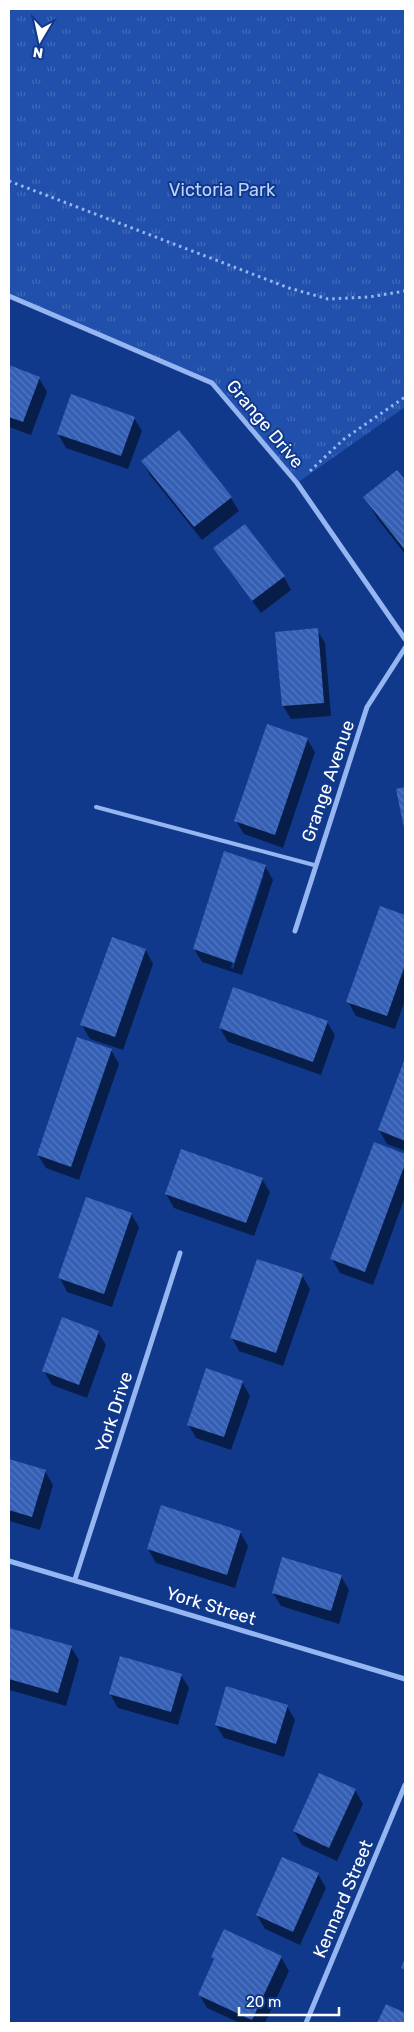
<svg xmlns="http://www.w3.org/2000/svg" width="414" height="2032" viewBox="0 0 414 2032" font-family="Rubik,sans-serif">
<defs>
<pattern id="park-tufts" width="24" height="20" patternUnits="userSpaceOnUse" patternTransform="scale(1.25)"><rect width="24" height="20" fill="#2150ac"/><path d="M3 7l-1-3M5 7V3M7 7l1-3M15 17l-1-3M17 17v-4M19 17l1-3" fill="none" stroke="#426ab8"/></pattern>
<pattern id="building-back-hatch" width="6" height="6" patternUnits="userSpaceOnUse" patternTransform="scale(1.25)"><rect width="6" height="6" fill="#345fb4"/><path d="M-1 5l2 2M0 0l6 6M5-1l2 2" fill="none" stroke="#5277bf"/></pattern>
</defs>
<rect width="100%" height="100%" fill="#10398c"/>
<path fill="url(#park-tufts)" d="M9,9H405V407L297,483L212,383L9,296Z"/>
<path fill="#0007" fill-rule="evenodd" d="M9,366L39,378L47,392L31,435L9,427Z
M134,418L142,431L128,469L66,448L58,434Z
M142,461L231,498L239,511L202,540L150,475Z
M397,472L405,482V554L377,518L365,497Z
M214,549L284,577L291,590L261,613Z
M317,630L325,643L331,716L291,719L283,706Z
M307,739L315,752L283,848L244,834L236,821Z
M265,866L273,880L242,975L202,962L194,949ZM261,874H264L233,969L231,968Z
M381,908L405,916V1000L395,1029L356,1016L348,1002Z
M146,950L153,964L123,1050L90,1039L82,1025Z
M327,1022L335,1035L321,1075L228,1042L220,1028Z
M111,1050L119,1064L79,1180L46,1168L38,1155Z
M405,1061V1151L387,1144L379,1130Z
M375,1143L405,1155V1197L373,1285L340,1273L332,1259Z
M262,1179L270,1192L254,1236L174,1208L166,1194Z
M131,1214L139,1227L112,1307L67,1292L60,1278Z
M302,1275L310,1289L283,1366L239,1351L232,1338Z
M98,1332L106,1345L87,1398L52,1385L44,1371Z
M242,1382L250,1396L231,1450L196,1438L188,1424Z
M9,1460L45,1471L53,1485L40,1530L9,1521Z
M240,1532L248,1546L235,1588L156,1563L148,1549Z
M341,1576L349,1590L339,1624L281,1606L273,1593Z
M9,1629L71,1647L79,1660L66,1706L9,1690Z
M181,1675L189,1688L178,1725L118,1708L110,1694Z
M287,1706L295,1720L284,1757L224,1738L216,1725Z
M355,1790L363,1804L337,1861L302,1845L294,1831Z
M318,1874L326,1888L300,1945L265,1929L257,1915Z
M212,1957H281L289,1971L265,2023H240L207,2008L199,1994L215,1961Z"/>
<path fill="url(#building-back-hatch)" d="M9,365L40,377L23,422L9,417Z
M71,394L135,417L121,456L57,434Z
M179,430L232,497L194,527L141,461Z
M397,470L405,480V550L363,497Z
M245,524L285,576L252,601L213,548Z
M318,628L324,703L282,706L275,632Z
M267,724L308,738L275,835L234,821Z
M405,787V828H404L396,789Z
M224,851L266,865L234,963L193,949Z
M380,906L405,915V965L387,1016L346,1002Z
M112,937L146,949L115,1037L80,1025Z
M233,987L328,1021L313,1062L219,1028Z
M77,1037L112,1049L71,1167L37,1155Z
M405,1058V1141L378,1130Z
M374,1142L405,1154V1164L365,1272L330,1259Z
M181,1149L263,1178L246,1223L165,1194Z
M86,1197L132,1213L104,1294L58,1278Z
M257,1259L303,1274L276,1353L230,1338Z
M62,1317L99,1331L79,1385L42,1371Z
M206,1368L243,1381L224,1437L187,1425Z
M9,1459L46,1470L32,1517L9,1510Z
M161,1505L241,1531L227,1575L147,1549Z
M282,1557L342,1575L331,1611L272,1593Z
M9,1628L72,1646L58,1693L9,1679Z
M120,1656L182,1674L171,1712L109,1694Z
M226,1686L288,1705L276,1744L215,1725Z
M319,1773L356,1789L329,1848L293,1831Z
M282,1857L319,1873L293,1932L256,1915Z
M224,1929L282,1956L252,2020L198,1995L214,1959L211,1957Z
M405,1958V1970L401,1968Z
M386,2004L405,2013V2023H377Z"/>
<g fill="none" stroke-linecap="round" stroke-linejoin="round">
<path stroke="#96b6f2" stroke-width="3" stroke-dasharray="2.5 4" stroke-linecap="butt" d="M9,181L289,288L328,299L369,297L405,291
M310,471L344,439L405,397"/>
<path stroke="#96b6f2" stroke-width="4" d="M96,807L314,865"/>
<path stroke="#96b6f2" stroke-width="5" d="M9,296L212,383L297,483L405,639
M295,931L367,707L405,648
M9,1561L405,1679
M75,1579L180,1253
M306,2023L405,1785"/>
</g>
<g text-anchor="middle" dominant-baseline="central" stroke-width="4" stroke-linejoin="round" paint-order="stroke">
<g font-size="18" fill="#bdd3fd" stroke="#10398c">
<text x="222" y="190">Victoria Park</text>
</g>
<g font-size="18" fill="#fff" stroke="#10398c">
<text transform="translate(265 424) rotate(50)">Grange Drive</text>
<text transform="translate(328 781) rotate(-71)">Grange Avenue</text>
<text transform="translate(114 1412) rotate(-72)">York Drive</text>
<text transform="translate(211 1606) rotate(17)">York Street</text>
<text transform="translate(343 1899) rotate(-67)">Kennard Street</text>
</g>
</g>
<rect width="414" height="2032" fill="none" stroke="#ffffff" stroke-width="20"/>
<g transform="translate(40 40) rotate(189)" stroke="#10398c" stroke-width="4" paint-order="stroke">
<path d="M0-4L9 19L0 12L-9 19Z" fill="#ffffff"/>
<text y="-8" font-size="14" font-weight="bold" text-anchor="middle" fill="#ffffff">N</text>
</g>
<path d="M239 2007v8h100v-8" fill="none" stroke="#ffffff" stroke-width="2.5"/>
<text x="246" y="2007" font-size="15" fill="#ffffff" stroke="#10398c" stroke-width="4" paint-order="stroke">20 m</text>
</svg>
